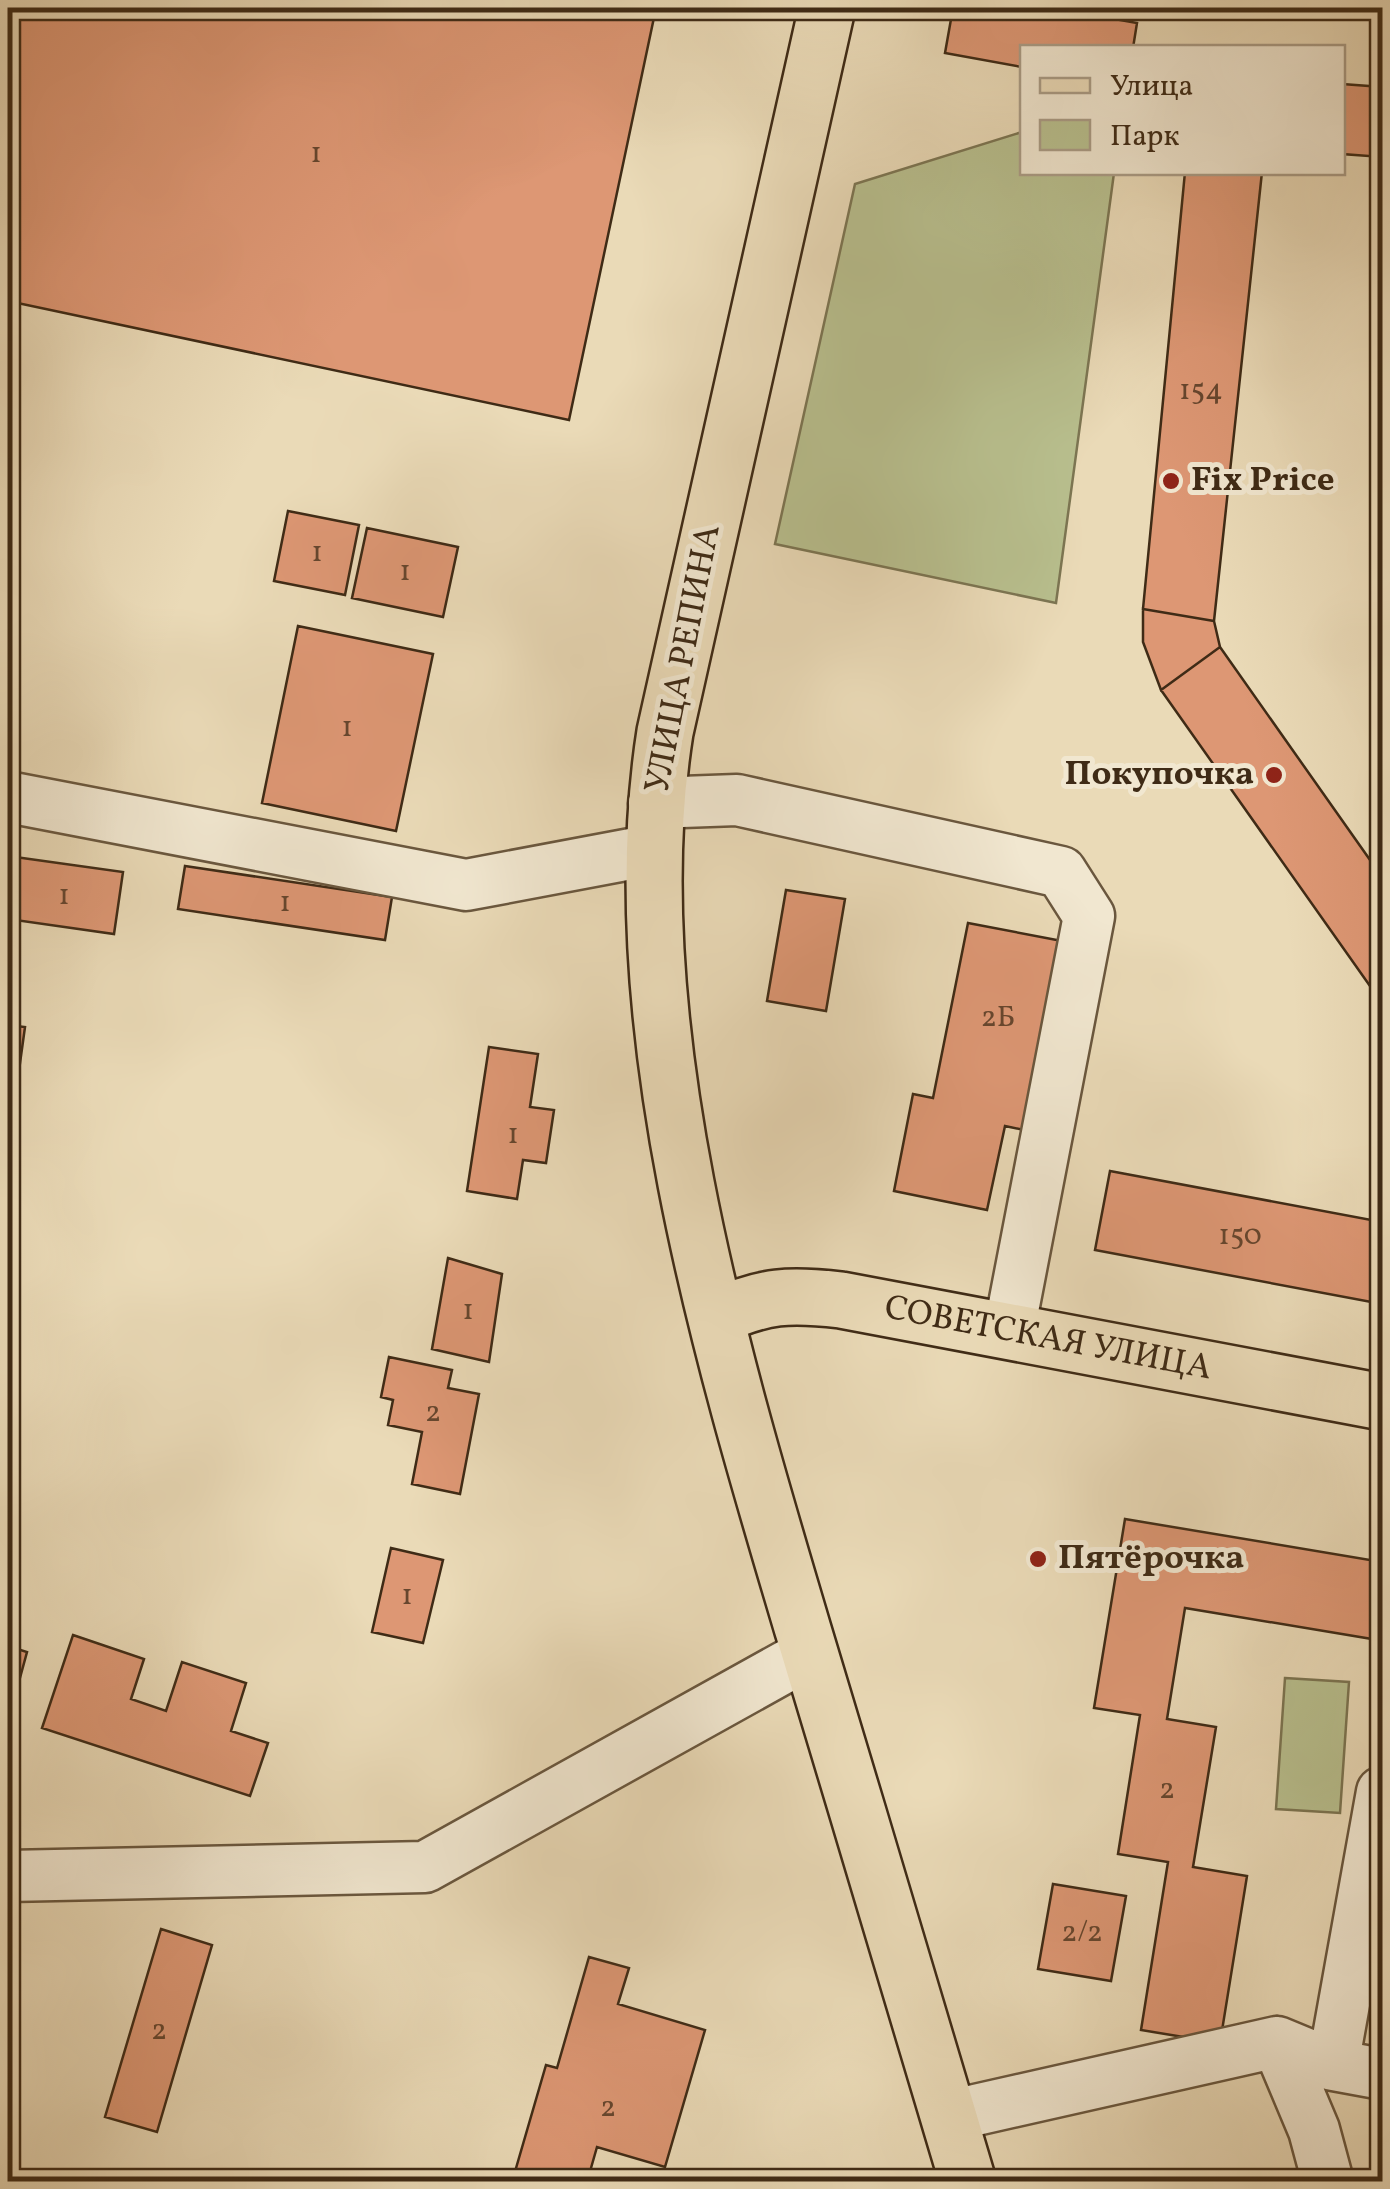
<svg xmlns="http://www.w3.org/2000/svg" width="1390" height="2189" viewBox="0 0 1390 2189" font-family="Vollkorn,serif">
<rect width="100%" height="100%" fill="#eadab7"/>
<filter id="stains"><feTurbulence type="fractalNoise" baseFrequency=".002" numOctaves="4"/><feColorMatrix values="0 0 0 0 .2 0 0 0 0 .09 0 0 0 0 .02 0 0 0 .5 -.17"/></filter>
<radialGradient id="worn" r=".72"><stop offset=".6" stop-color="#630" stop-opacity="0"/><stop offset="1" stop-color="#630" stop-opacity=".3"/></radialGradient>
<path fill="#b8bf8e" stroke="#7c7552" stroke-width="2.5" d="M1022,132V172L1114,173L1056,603L775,544L855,184Z
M1285,1678L1349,1682L1340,1813L1276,1809Z"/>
<path fill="#dd9774" stroke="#3f2b16" stroke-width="2.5" d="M8,8H656L569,420L8,301Z
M953,8H1053L1137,23L1133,48H1022V67L945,53Z
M1342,84L1382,87V157L1342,154Z
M1185,172H1262L1214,621L1143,609Z
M288,511L359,525L345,595L274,581Z
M367,528L458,547L443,617L352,598Z
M1143,609L1214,621L1220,647L1161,690L1143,642Z
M298,626L433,654L396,831L262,803Z
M1220,647L1382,877V1003L1161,690Z
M8,856L123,872L114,934L8,919Z
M185,866L392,897L385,940L178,909Z
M786,890L845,899L826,1011L767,1001Z
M968,923L1062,941L1024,1130L1005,1126L987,1210L894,1191L913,1094L933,1098Z
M8,1025L25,1027L8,1150Z
M489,1047L538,1054L530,1107L554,1110L546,1163L523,1160L517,1199L467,1191Z
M1110,1171L1382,1222V1304L1095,1250Z
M448,1258L502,1274L489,1362L432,1349Z
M8,1356L17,1358L8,1424Z
M389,1357L452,1370L448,1388L479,1394L460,1494L412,1484L422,1432L388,1425L393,1400L381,1397Z
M1125,1519L1382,1562L1372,1639L1185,1608L1167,1719L1216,1727L1193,1867L1247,1876L1220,2043L1141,2030L1168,1862L1118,1854L1140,1715L1094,1708Z
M391,1548L443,1560L423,1643L372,1632Z
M73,1635L144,1659L131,1699L166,1711L182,1662L246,1683L231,1731L268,1743L250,1796L42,1728Z
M8,1646L27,1652L8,1722Z
M1053,1884L1126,1896L1111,1981L1038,1969Z
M161,1929L212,1945L157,2132L105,2117Z
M589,1957L629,1968L618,2004L705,2030L665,2167L597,2147L587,2182H512L546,2065L557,2068Z"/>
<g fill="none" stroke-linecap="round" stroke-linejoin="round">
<g stroke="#6a573e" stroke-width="55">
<path id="minor" d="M8,797L466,885L652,850
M654,803L737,800L1061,872L1089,916L1009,1331
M8,1876L425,1867L810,1653
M1277,2042L1314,2130L1328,2182
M1333,2065L1382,1792
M949,2116L1277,2042L1333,2065L1382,2074"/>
</g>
<g stroke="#3f2b16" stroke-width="60">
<g id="major">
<path d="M827,8L665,732C620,1018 721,1355 803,1630C858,1814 914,1997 968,2182"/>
<path id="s1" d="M717,1317C764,1295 790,1294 841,1300L1382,1402"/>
</g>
</g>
<use href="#minor" stroke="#f1e7d0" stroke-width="50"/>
<use href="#major" stroke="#eadab7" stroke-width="55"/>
</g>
<g fill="#8f2418" stroke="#f1e7d0" stroke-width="4">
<circle cx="1171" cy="481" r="10"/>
<circle cx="1274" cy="775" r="10"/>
<circle cx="1038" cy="1559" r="10"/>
</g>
<g text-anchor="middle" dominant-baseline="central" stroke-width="10" stroke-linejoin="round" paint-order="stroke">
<g font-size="30" fill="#66462e">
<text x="316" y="154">1</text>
<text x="1201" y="391">154</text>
<text x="317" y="553">1</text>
<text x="405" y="572">1</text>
<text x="347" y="728">1</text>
<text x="64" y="896">1</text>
<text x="285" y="903">1</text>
<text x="998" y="1018">2Б</text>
<text x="513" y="1135">1</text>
<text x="1240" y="1236">150</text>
<text x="468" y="1311">1</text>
<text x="433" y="1413">2</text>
<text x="407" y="1596">1</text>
<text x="1167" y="1790">2</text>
<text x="1082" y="1933">2/2</text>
<text x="159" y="2031">2</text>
<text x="608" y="2108">2</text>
</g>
<g font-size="35" font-weight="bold" fill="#3f2b16" stroke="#f1e7d0" text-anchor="start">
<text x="1191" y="481">Fix Price</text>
<text x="1254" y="775" text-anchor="end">Покупочка</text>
<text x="1058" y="1559">Пятёрочка</text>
</g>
<g font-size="35" fill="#3f2b16" stroke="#f1e7d0">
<text transform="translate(684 659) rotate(-79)">УЛИЦА РЕПИНА</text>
<text stroke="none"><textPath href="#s1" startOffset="338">СОВЕТСКАЯ УЛИЦА</textPath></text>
</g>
</g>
<rect width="1390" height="2189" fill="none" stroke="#eadab7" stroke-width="40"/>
<rect x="10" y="10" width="1370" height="2169" fill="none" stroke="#3f2b16" stroke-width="5"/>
<rect x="20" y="20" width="1350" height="2149" fill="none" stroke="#3f2b16" stroke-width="2.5"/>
<rect x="1020" y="45" width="325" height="130" fill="#f1e7d0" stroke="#aa9c86" stroke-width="2.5"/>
<rect x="1040" y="78" width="50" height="15" fill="#eadab7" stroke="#aa9c86" stroke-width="2.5"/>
<text x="1110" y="95" font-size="30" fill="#3f2b16">Улица</text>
<rect x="1040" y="120" width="50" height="30" fill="#b8bf8e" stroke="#aa9c86" stroke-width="2.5"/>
<text x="1110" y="145" font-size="30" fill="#3f2b16">Парк</text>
<rect width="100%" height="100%" filter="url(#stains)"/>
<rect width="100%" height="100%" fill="url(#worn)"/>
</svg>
